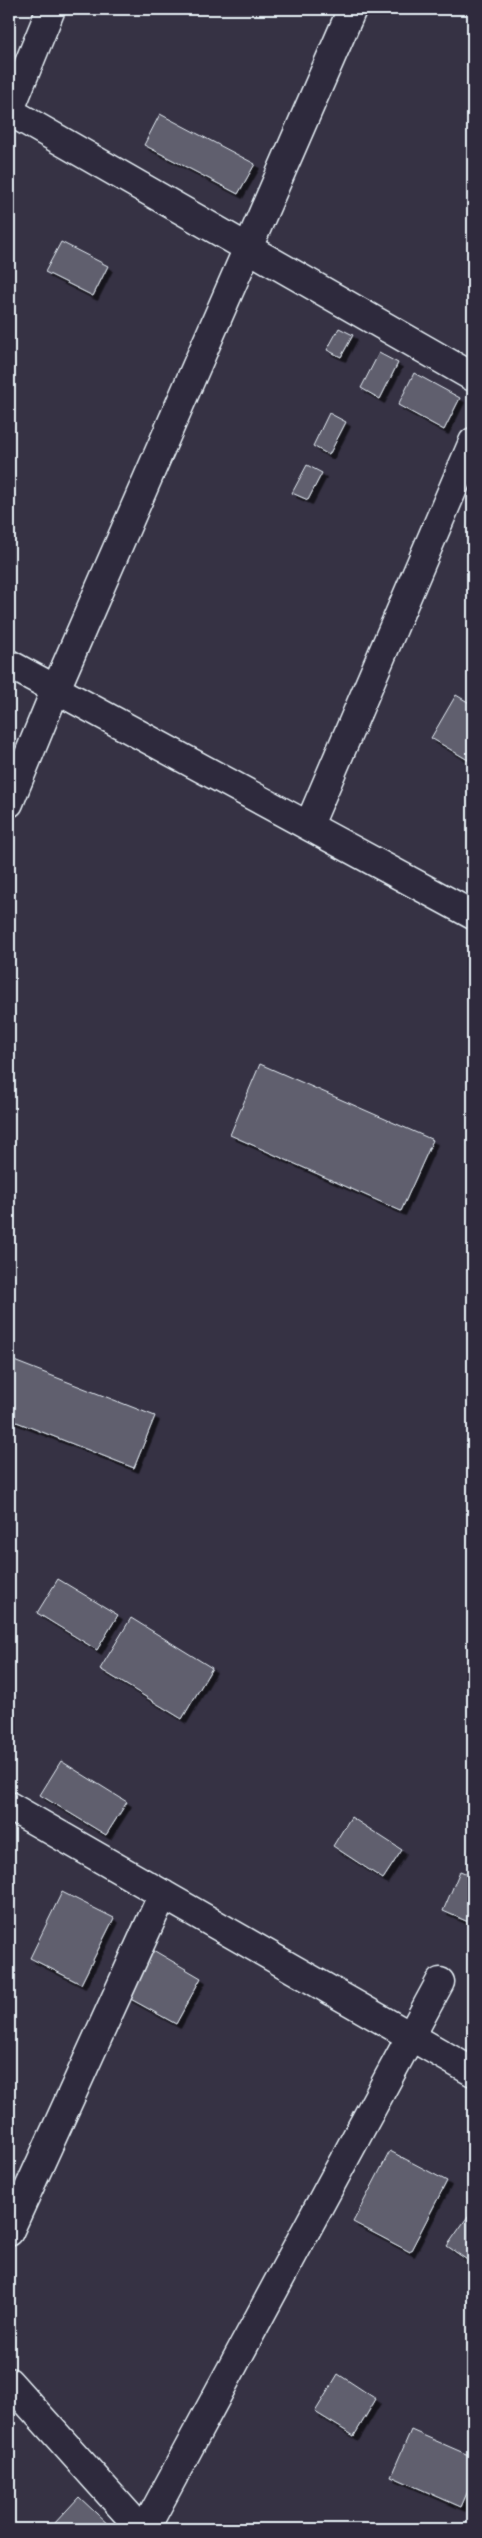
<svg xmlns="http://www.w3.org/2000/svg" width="482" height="2538" viewBox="0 0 482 2538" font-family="Caveat,sans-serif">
<defs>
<filter id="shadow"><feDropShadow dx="4.5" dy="4.5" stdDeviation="0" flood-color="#0009"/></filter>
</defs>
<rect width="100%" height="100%" fill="#363244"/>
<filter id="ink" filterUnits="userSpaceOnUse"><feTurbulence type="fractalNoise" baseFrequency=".02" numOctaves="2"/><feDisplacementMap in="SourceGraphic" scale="10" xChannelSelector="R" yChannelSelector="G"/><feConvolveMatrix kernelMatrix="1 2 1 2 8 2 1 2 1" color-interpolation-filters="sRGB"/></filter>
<g filter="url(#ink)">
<path fill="#605e6e" stroke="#e8f1f8" filter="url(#shadow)" d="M160,114L255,164L238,194L144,145Z
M61,242L108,266L93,296L45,272Z
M339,328L353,335L341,357L327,350Z
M379,353L398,363L380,399L361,388Z
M414,373L460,398L444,430L398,405Z
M329,413L346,422L329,455L313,446Z
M307,465L322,473L308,500L292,493Z
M456,695L473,705V763L431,738Z
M260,1064L433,1140L401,1211L230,1135Z
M9,1359L155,1416L134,1468L9,1419Z
M58,1579L118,1615L97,1650L37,1613Z
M131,1618L212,1668L182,1719L100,1669Z
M61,1761L127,1802L106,1835L40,1795Z
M351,1817L402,1850L383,1879L333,1846Z
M460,1871L473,1876V1924L443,1911Z
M62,1892L114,1918L81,1984L30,1958Z
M153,1950L201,1978L176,2024L127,1997Z
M390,2151L447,2181L410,2252L353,2222Z
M473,2209V2264L447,2246Z
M338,2374L376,2399L354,2436L315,2412Z
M411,2430L473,2457V2479L461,2507L391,2476Z
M79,2497L113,2529H57L53,2525Z"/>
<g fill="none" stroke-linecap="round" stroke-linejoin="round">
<g stroke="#e8f1f8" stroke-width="31">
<path id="street" d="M9,111L473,377
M9,112L51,9
M9,664L473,915
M9,803L55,691L352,9
M309,825L473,442
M9,1806L473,2072
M9,2232L163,1894
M145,2529L440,1982"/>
</g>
<g stroke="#e8f1f8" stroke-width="31">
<path id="secondary" d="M9,2382L141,2529"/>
</g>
<use href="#street" stroke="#2f2a3d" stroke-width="28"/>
<use href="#secondary" stroke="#2f2a3d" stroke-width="28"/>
</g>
</g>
<rect width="482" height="2538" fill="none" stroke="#2f2a3d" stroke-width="30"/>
<rect x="15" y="15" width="452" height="2508" fill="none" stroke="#e8f1f8" stroke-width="2" filter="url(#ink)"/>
</svg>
